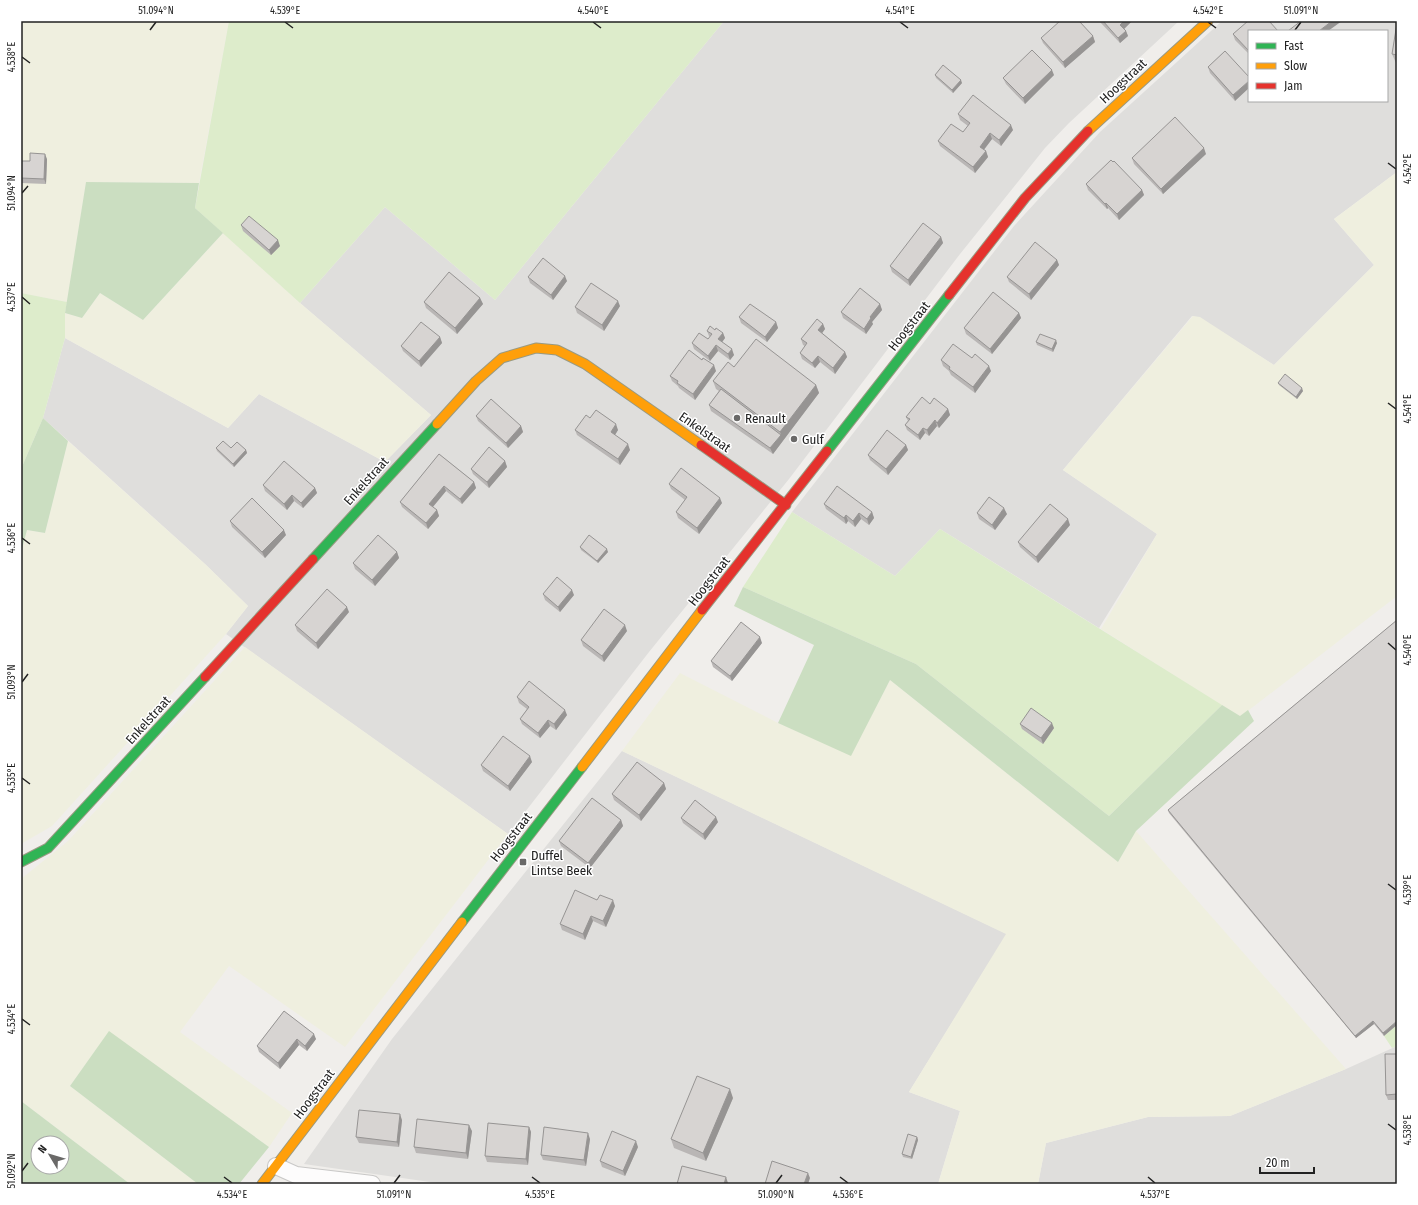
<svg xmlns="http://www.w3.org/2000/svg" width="1418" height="1205" viewBox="0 0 1418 1205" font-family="'Fira Sans Condensed',sans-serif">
<rect width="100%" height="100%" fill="#f0eeeb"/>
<path fill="#dfdedc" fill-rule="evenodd" d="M724,21H1179L1069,123L1045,148L960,254L789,479L649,652L508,834L226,634L248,606L205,564L43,418L65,338L228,428L259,394L385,462L431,415L300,303L385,207L495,300Z
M1222,21H1397V172L1334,219L1374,265L1274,365L1200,318L1192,316L1063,470L1157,534L1099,628L940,529L895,576L792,512L1014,226L1100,132ZM1249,31H1387V101H1249Z
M622,751L1007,934L909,1092L960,1111L938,1184H444L304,1164L392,1039Z
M1397,1046V1184H1038L1046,1143L1148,1117L1230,1116L1346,1069Z"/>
<path fill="#efefdf" d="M21,21H229L199,183L86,182L67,302L21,293Z
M1397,172V596L1240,717L1101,629L1157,534L1063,470L1193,316L1200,317L1274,365L1374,265L1334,219Z
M223,233L300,303L431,415L385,462L259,394L228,428L65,338V313L82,318L100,293L143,320Z
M68,441L205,564L248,606L226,634L52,826L21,844V553L27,530L45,533Z
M245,647L508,834L345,1047L229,966L180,1032L292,1113L269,1147L109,1032L70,1086L198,1184H130L21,1101V879L68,841Z
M680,673L778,723L851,755L890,680L1118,862L1136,831L1346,1069L1230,1116L1148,1117L1046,1143L1038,1184H938L960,1111L909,1092L1006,934L622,751Z"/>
<path fill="#ddeccb" d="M229,21H724L495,300L385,207L300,303L195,208Z
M21,293L67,302L65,313V338L43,418L21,469Z
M792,512L895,576L940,529L1222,705L1109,816L916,664L743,587Z
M1397,1025V1046L1392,1048L1384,1036Z"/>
<path fill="#cbdec1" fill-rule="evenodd" d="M86,182L199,183L195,208L223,233L143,320L100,293L82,318L65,313Z
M43,418L68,441L45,533L27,530L21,553V469Z
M743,587L916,664L1109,816L1222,705L1240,716L1248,710L1254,721L1136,831L1118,862L890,680L851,756L778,723L814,645L734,606Z
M109,1031L269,1147L239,1184H198L70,1086Z
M21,1101L130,1184H21ZM38,1143H62V1167H38Z"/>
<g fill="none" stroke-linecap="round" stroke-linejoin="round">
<g stroke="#c9c8c7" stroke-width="18">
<path id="street" d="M276,1166L296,1175L372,1184"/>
</g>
<g stroke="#999a82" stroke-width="11">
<path id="fast" d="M827,451L949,295
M313,559L437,424
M21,862L48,848L205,677
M462,922L582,767"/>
</g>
<g stroke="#999a82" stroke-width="11">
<path id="slow" d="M1088,131L1208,21
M437,424L476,381L502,358L536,348L557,350L585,364L701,445
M582,767L702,610
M262,1184L462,922"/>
</g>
<g stroke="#999a82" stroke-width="11">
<path id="jam" d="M949,295L1025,198L1088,131
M701,445L786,505
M702,610L827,451
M205,677L313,559"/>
</g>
<use href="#street" stroke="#fdfcfc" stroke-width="16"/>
<use href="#fast" stroke="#30b455" stroke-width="9"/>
<use href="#slow" stroke="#ff9f0a" stroke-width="9"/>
<use href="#jam" stroke="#e5322d" stroke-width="9"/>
</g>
<path fill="#b9b6b5" d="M1099,21H1132L1124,29L1126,31L1128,36L1120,43Z
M1397,23V63H1396L1392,54Z
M1249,31V54L1235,40L1233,34Z
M1093,36L1095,42L1065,68L1043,43L1041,38Z
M1225,51L1235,101L1210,73L1208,67Z
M935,75L962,83L953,93L936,78Z
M1054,75L1025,104L1006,84L1003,78Z
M958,114L1013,130L1001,146L992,139L984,150L986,151L988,157L975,173L940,146L938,141L963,132L968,126L960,120Z
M1206,154L1163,194L1134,164L1132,158Z
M47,159L46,184L21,183V161H30Z
M1086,184L1142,190L1144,195L1119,220L1108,208L1107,209L1088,190Z
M241,225L280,246L271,255L243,231Z
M941,237L943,243L910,286L892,272L890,266Z
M1057,260L1059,265L1031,300L1009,282L1007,277Z
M528,277L567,281L553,300L530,283Z
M480,298L483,304L457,334L426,308L424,302Z
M880,304L882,310L872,322L873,324L866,334L843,318L841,312Z
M620,306L604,331L577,313L575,307Z
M1019,313L1021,318L992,354L966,334L964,328Z
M739,317L776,322L778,328L767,342L741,323Z
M823,324L825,329L822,333L845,352L847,357L835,374L820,362L815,368L802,359L800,353L805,346L803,345L801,339Z
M715,330L723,333L725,338L722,342L734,355L730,360L718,351L710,361L694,349L692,343L708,339L710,337L709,336L707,331Z
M440,337L442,343L421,367L403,351L401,346Z
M1036,342L1057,343L1053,352L1037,345Z
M972,358L991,371L975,393L951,375L949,371L943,366L941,360Z
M734,367L816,385L819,393L773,454L711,411L709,405L719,391L716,389L713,381Z
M716,371L695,400L679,388L678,386L672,381L670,376Z
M1278,383L1303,391L1297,399L1279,385Z
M930,404L948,409L950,415L939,428L937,426L929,436L925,433L920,440L907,430L905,425L908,421L906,417Z
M476,416L521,426L523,432L508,448L478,421Z
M590,418L618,430L615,435L630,450L620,465L577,435L575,430Z
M906,445L908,450L888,475L870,460L868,455Z
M216,448H231L246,450L247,453L234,467L217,451Z
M439,454L474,482L476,488L462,504L446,491L433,507L437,510L439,516L428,529L402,507L400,502Z
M505,461L507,467L489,488L473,474L471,469Z
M669,484L722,503L699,534L678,518L676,512L685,500L671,489Z
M263,485L315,488L317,493L303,508L294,501L287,510L265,491Z
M824,504L872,512L874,518L869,525L861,519L855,527L848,521L846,524L826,509Z
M977,513L1007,514L995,530L979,519Z
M230,521L286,535L265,558L232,527Z
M1070,525L1038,563L1020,547L1018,542Z
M580,547L608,552L598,563L581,550Z
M397,552L399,558L375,586L355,569L353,563Z
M543,594L574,595L560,612L545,600Z
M349,612L318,649L297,631L295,625Z
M1397,620L1384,1036L1374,1024L1356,1038L1169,813L1168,810Z
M627,631L604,662L583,646L581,640Z
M762,643L732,681L713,667L711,661Z
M517,697L567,715L556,730L550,726L540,738L522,724L520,719L527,709L519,703Z
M1020,724L1054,728L1043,744L1022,729Z
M532,762L510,791L483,771L481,765Z
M664,783L666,789L641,821L614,800L612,794Z
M681,818L718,822L705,840L683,823Z
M621,820L623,826L590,868L561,846L559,841Z
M597,900L615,906L606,927L593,921L585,940L562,930L560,924Z
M284,1011L316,1039L307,1051L299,1045L280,1069L259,1052L257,1046Z
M1397,1054V1100H1388L1386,1095Z
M733,1098L706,1161L674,1148L671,1139Z
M402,1120L399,1147L359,1143L356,1137Z
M529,1127L531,1132L528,1165L487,1162L485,1156Z
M472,1131L468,1159L416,1153L414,1147Z
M917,1137L918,1140L912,1159L903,1157L902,1154Z
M590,1139L586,1166L543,1160L541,1155Z
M638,1147L625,1176L602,1167L600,1161Z"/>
<path fill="#969493" d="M1124,21H1132L1123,30L1120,25Z
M1332,21H1342L1328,31H1319Z
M1126,31L1128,36L1120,43L1118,38Z
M1093,36L1095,42L1065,68L1063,62Z
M1052,70L1054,75L1025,104L1023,98Z
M961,80L962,83L953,93L952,90Z
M1249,81V88L1235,101L1233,95Z
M1011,125L1013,130L1001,146L999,140Z
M990,133L992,139L982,152L980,147Z
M1204,148L1206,154L1163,194L1161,189Z
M986,151L988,157L975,173L973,167Z
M45,154L47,159L46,184L44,179Z
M1142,190L1144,195L1119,220L1117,214Z
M1106,203L1108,208L1107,209L1105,204Z
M941,237L943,243L910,286L908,280Z
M278,240L280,246L271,255L269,250Z
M1057,260L1059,265L1031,300L1029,294Z
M565,276L567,281L553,300L551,295Z
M480,298L483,304L457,334L455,328Z
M618,301L620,306L604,331L602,325Z
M880,304L882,310L872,322L873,324L866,334L864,329L870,317Z
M1019,313L1021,318L992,354L990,349Z
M776,322L778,328L767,342L765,337Z
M823,324L825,329L820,336L818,330Z
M723,333L725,338L720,345L718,339Z
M440,337L442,343L421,367L419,361Z
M1056,340L1057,343L1053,352L1052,349Z
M716,345L718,351L710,361L708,356Z
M732,349L734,355L730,360L728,354Z
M845,352L847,357L835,374L833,368Z
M818,356L820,362L815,368L812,363Z
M714,365L716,371L695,400L693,394Z
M989,366L991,371L975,393L973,387Z
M816,385L819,393L773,454L770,448L781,435L780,432Z
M1302,388L1303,391L1297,399L1296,397Z
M948,409L950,415L939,428L937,423Z
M935,420L937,426L929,436L927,430Z
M616,424L618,430L613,438L611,432Z
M521,426L523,432L508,448L506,443Z
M923,428L925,433L920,440L918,435Z
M628,444L630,450L620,465L618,459Z
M906,445L908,450L888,475L886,469Z
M246,450L247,453L234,467L233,464Z
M505,461L507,467L489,488L487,482Z
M474,482L476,488L462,504L460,499Z
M444,486L446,491L431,509L429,504Z
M315,488L317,493L303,508L301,503Z
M292,495L294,501L287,510L284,504Z
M720,498L722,503L699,534L697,528Z
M1004,508L1007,514L995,530L992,525Z
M437,510L439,516L428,529L426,523Z
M872,512L874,518L869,525L867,519Z
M859,513L861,519L855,527L853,521Z
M846,515L848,521L846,524L844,518Z
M1068,519L1070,525L1038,563L1036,557Z
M284,530L286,535L265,558L262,552Z
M607,549L608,552L598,563L597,561Z
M397,552L399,558L375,586L372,580Z
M572,590L574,595L560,612L558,607Z
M347,607L349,612L318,649L316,643Z
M625,625L627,631L604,662L602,656Z
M760,637L762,643L732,681L730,676Z
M565,710L567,715L556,730L554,724Z
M548,720L550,726L540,738L538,733Z
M1052,723L1054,728L1043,744L1041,738Z
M530,756L532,762L510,791L508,786Z
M664,783L666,789L641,821L639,815Z
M716,817L718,822L705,840L703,834Z
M621,820L623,826L590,868L588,863Z
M613,900L615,906L606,927L603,921Z
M591,916L593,921L585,940L583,934Z
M1373,1021L1374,1024L1356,1038L1355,1036Z
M1397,1021V1025L1384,1036L1383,1033Z
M314,1034L316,1039L307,1051L305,1046Z
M297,1039L299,1045L280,1069L278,1063Z
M730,1089L733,1098L706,1161L703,1153Z
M400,1114L402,1120L399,1147L397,1142Z
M469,1125L472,1131L468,1159L466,1153Z
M529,1127L531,1132L528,1165L526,1159Z
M588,1133L590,1139L586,1166L584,1160Z
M917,1137L918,1140L912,1159L911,1157Z
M636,1141L638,1147L625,1176L623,1171Z
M808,1173L810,1178L808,1184H804Z
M726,1177L728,1183L727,1184H724Z"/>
<path fill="#d7d4d2" stroke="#969493" d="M1060,21H1079L1093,36L1063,62L1041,38Z
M1103,21H1124L1120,25L1126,31L1118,38Z
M1248,21H1269L1278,31H1249V51L1233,34Z
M1301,21H1332L1319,31H1288Z
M1397,23V55L1392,54Z
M1032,50L1052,70L1023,98L1003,78Z
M1225,51L1249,77V81L1233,95L1208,67Z
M943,65L961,80L952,90L935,75Z
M973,95L1011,125L999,140L990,133L980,147L986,151L973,167L938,141L951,124L963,132L970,123L958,114Z
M1175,117L1204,148L1161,189L1132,158Z
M30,153L45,154L44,179L21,178V161H30Z
M1111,160L1113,162L1114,161L1142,190L1117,214L1106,203L1105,204L1086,184Z
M249,216L278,240L269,250L241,225Z
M923,223L941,237L908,280L890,266Z
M1035,242L1057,260L1029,294L1007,277Z
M543,258L565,276L551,295L528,277Z
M449,272L480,298L455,328L424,302Z
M591,283L618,301L602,325L575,307Z
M860,288L880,304L870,317L871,318L864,329L841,312Z
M993,292L1019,313L990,349L964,328Z
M750,304L776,322L765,337L739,317Z
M817,319L823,324L818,330L845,352L833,368L818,356L812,363L800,353L807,343L801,339Z
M421,322L440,337L419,361L401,346Z
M710,326L715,330L716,328L723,333L718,339L732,349L728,354L716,345L708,356L692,343L699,333L708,339L712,334L707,331Z
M1040,334L1056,340L1052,349L1036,342Z
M756,339L816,385L780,432L713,381L728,362L734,367Z
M953,344L972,358L975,354L989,366L973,387L949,369L950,367L941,360Z
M689,350L702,360L703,358L714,365L693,394L677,383L678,381L670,376Z
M1285,374L1302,388L1296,397L1278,383Z
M721,389L781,435L770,448L709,405Z
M922,397L930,404L934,398L948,409L937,423L935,420L927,430L923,428L918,435L905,425L910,419L906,417Z
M491,399L521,426L506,443L476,416Z
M596,410L616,424L611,432L628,444L618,459L575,430L586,415L590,418Z
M887,430L906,445L886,469L868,455Z
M223,441L231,448L237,442L246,450L233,464L216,448Z
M489,447L505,461L487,482L471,469Z
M439,454L474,482L460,499L444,486L429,504L437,510L426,523L400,502Z
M284,461L315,488L301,503L292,495L284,504L263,485Z
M681,468L720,498L697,528L676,512L687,497L669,484Z
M837,486L872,512L867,519L859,513L853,521L846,515L844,518L824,504Z
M989,497L1004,508L992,525L977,513Z
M252,498L284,530L262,552L230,521Z
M1050,504L1068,519L1036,557L1018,542Z
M378,535L397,552L372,580L353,563Z
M589,535L607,549L597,561L580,547Z
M557,577L572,590L558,607L543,594Z
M327,589L347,607L316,643L295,625Z
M604,609L625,625L602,656L581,640Z
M1397,620V1021L1383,1033L1373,1021L1355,1036L1168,810Z
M741,622L760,637L730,676L711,661Z
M529,681L565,710L554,724L548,720L538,733L520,719L529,707L517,697Z
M1031,708L1052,723L1041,738L1020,724Z
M503,736L530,756L508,786L481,765Z
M637,762L664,783L639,815L612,794Z
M592,798L621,820L588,863L559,841Z
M695,800L716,817L703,834L681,818Z
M575,890L597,900L600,895L613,900L603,921L591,916L583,934L560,924Z
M284,1011L314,1034L305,1046L297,1039L278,1063L257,1046Z
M1385,1054H1397V1094L1386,1095Z
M697,1076L730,1089L703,1153L671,1139Z
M359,1110L400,1114L397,1142L356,1137Z
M417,1119L469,1125L466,1153L414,1147Z
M488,1123L529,1127L526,1159L485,1156Z
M544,1127L588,1133L584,1160L541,1155Z
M612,1131L636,1141L623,1171L600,1161Z
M908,1134L917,1137L911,1157L902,1154Z
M772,1161L808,1173L804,1184H765Z
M682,1166L726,1177L724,1184H677Z"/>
<path fill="none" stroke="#222" stroke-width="1.5" d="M285,22L293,28M593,22L601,28M900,22L908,28M1208,22L1216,28M150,30L156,22M1295,30L1301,22M22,57L30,63M1388,163L1396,169M22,193L28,186M22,297L30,304M1388,403L1396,409M22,538L30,544M1388,643L1396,650M22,682L28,674M22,778L30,784M1388,884L1396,890M22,1019L30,1025M1388,1124L1396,1130M22,1171L28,1163M224,1177L232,1183M532,1177L540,1183M840,1177L848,1183M1148,1177L1155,1183M394,1183L400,1175M776,1183L782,1175"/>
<g fill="#6a6968" stroke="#fff" stroke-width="1.5">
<circle cx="737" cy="418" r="4"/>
<circle cx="794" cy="439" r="4"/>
<rect x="519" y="858" width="8" height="8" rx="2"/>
</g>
<g text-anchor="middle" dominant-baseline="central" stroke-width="3" stroke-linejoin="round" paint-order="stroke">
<g font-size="13" fill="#222" stroke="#fff">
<text transform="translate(1123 81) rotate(-43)">Hoogstraat</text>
<text transform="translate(909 326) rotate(-52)">Hoogstraat</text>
<text transform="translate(705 432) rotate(35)">Enkelstraat</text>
<text transform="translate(366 481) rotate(-48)">Enkelstraat</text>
<text transform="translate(709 581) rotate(-52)">Hoogstraat</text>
<text transform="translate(148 720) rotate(-48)">Enkelstraat</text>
<text transform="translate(511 837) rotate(-52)">Hoogstraat</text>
<text transform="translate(314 1094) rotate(-53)">Hoogstraat</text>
</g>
<g font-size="13" fill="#222" stroke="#fff" text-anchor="start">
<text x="745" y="418">Renault</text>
<text x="802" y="439">Gulf</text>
<text x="531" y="855">Duffel<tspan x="531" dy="15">Lintse Beek</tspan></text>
</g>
</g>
<rect width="1418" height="1205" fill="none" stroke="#ffffff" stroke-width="44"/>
<rect x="1248" y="30" width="140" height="72" fill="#ffffff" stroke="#a7a7a7"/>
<rect x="1256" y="43" width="20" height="6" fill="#30b455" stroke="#a7a7a7"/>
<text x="1284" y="50" font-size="12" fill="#222222">Fast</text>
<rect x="1256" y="63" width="20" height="6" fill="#ff9f0a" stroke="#a7a7a7"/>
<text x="1284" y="70" font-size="12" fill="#222222">Slow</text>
<rect x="1256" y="83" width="20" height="6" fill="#e5322d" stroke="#a7a7a7"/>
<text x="1284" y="90" font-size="12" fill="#222222">Jam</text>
<g transform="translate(50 1155) rotate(308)"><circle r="19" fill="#ffffff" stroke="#a7a7a7"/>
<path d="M0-3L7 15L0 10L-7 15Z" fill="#6a6968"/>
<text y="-6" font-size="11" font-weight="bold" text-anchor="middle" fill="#222222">N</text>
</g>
<path d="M1260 1167v6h54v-6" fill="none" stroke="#222222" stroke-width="2"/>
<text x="1266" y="1167" font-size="12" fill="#222222" stroke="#ffffff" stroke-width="3" paint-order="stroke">20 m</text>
<rect x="22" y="22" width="1374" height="1161" fill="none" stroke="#222" stroke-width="1.5"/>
<g font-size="10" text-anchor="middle" fill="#222">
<text x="156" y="14">51.094°N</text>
<text x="285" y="14">4.539°E</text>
<text x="593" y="14">4.540°E</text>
<text x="900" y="14">4.541°E</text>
<text x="1208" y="14">4.542°E</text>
<text x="1301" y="14">51.091°N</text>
<text transform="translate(11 57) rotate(-90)" y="4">4.538°E</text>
<text transform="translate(1407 169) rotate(-90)" y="4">4.542°E</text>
<text transform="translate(11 193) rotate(-90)" y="4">51.094°N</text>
<text transform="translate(11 297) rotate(-90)" y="4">4.537°E</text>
<text transform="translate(1407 409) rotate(-90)" y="4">4.541°E</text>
<text transform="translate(11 538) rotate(-90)" y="4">4.536°E</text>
<text transform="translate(1407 650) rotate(-90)" y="4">4.540°E</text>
<text transform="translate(11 682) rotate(-90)" y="4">51.093°N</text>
<text transform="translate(11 778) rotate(-90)" y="4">4.535°E</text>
<text transform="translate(1407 890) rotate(-90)" y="4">4.539°E</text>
<text transform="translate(11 1019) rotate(-90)" y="4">4.534°E</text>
<text transform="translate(1407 1130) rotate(-90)" y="4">4.538°E</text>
<text transform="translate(11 1171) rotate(-90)" y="4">51.092°N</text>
<text x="232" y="1198">4.534°E</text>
<text x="394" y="1198">51.091°N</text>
<text x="540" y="1198">4.535°E</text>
<text x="776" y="1198">51.090°N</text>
<text x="848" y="1198">4.536°E</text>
<text x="1155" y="1198">4.537°E</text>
</g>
</svg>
